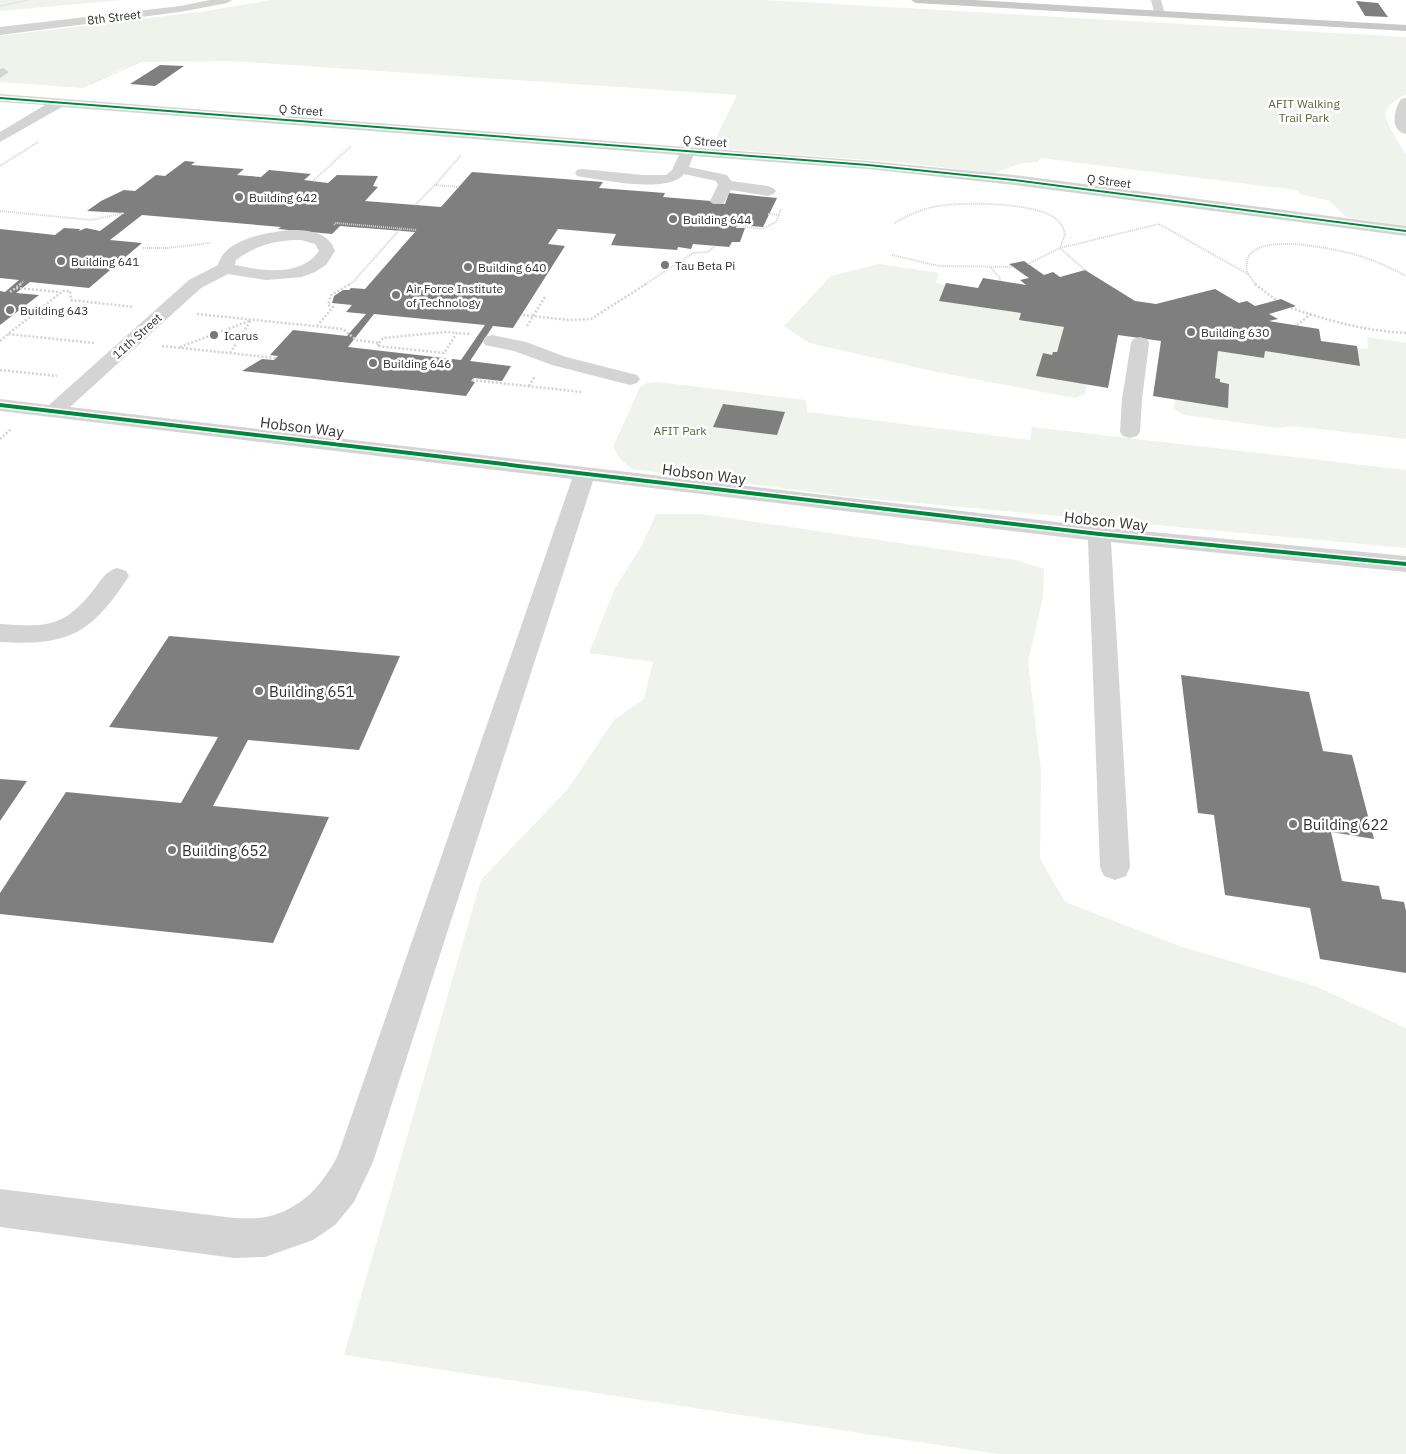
<svg xmlns="http://www.w3.org/2000/svg" width="1406" height="1454" viewBox="0 0 1406 1454" font-family="'IBM Plex Sans',sans-serif">
<rect width="100%" height="100%" fill="#fff"/>
<path fill="#f0f2ec" d="M0,0H124L0,11Z
M271,0H766L1406,37V94L1389,105L1385,114L1388,124L1406,155V226L1346,217L1330,201L1300,194L1297,190L1041,158L1038,162L1022,163L994,173L894,162L721,149L717,136L737,95L232,61L140,62L121,69L83,88L0,82V36L207,11Z
M879,264L939,273L936,283L946,285L940,301L1021,313L1064,327L1057,352H1053L1052,355L1043,353L1087,384L1085,394L1075,398L937,372L809,343L784,326L831,276Z
M1367,337L1406,343V439L1293,426L1279,428L1184,415L1174,409L1175,399L1228,408L1229,384L1220,382V379L1215,378L1218,351L1264,358L1265,351L1359,366L1357,348L1368,349Z
M658,382L806,400L807,412L1030,440L1032,427L1406,470V548L852,497L632,469L621,460L613,447L640,387L647,383Z
M656,514H701L1016,560L1044,569L1043,597L1028,662L1041,771L1040,858L1065,902L1179,946L1315,986L1406,1028V1454H998L344,1355L481,880L568,789L614,720L644,699L653,662L589,653L615,588L641,547Z"/>
<path fill="#7f7f7f" fill-rule="evenodd" d="M1356,1L1378,3L1388,17L1365,16Z
M160,65L184,66L155,86L130,84Z
M185,161L195,162L191,165L244,169L237,175L261,177L269,170L311,174L304,180L328,183L337,175L378,176L373,186L378,187L365,201L441,207L472,172L603,182L599,188L665,193L663,197L711,201L710,202L725,204L729,193L777,198L763,227L737,225L736,228H745L740,242H732L729,247L693,244L691,249L678,247L677,250L611,245L616,234L558,229L548,244L565,246L513,328L493,326L470,361L511,366L502,381L474,378L471,381L475,382L466,396L242,371L262,359L274,360L278,356L270,355L293,330L347,336L366,314L346,312L352,305L332,303L334,296L343,290H349L351,288L365,289L415,232L340,226L332,234L278,229L281,227L142,215L110,240L142,243L89,288L30,282L16,293L39,295L0,325V291L5,292L19,280L0,278V229L55,235L64,228L80,229L79,231L86,228L100,231L124,213L87,211L101,201L124,190L135,191L156,175L165,176ZM374,314L485,325L461,360L348,347Z
M1024,261L1044,275L1053,272L1060,277L1085,270L1135,301L1156,304L1215,289L1239,303L1247,301L1255,306L1281,299L1296,306L1269,314L1278,319L1269,321L1319,329L1321,341L1357,346L1360,366L1265,351L1264,358L1218,351L1215,378L1220,379V382L1229,384L1228,408L1153,396L1161,341L1118,335L1108,388L1036,376L1043,353L1052,355L1053,352H1057L1064,327L1019,320L1021,313L939,301L946,283L978,288L983,278L1026,285L1020,280L1029,278L1009,264Z
M723,404L785,412L777,435L713,427Z
M169,636L400,656L359,750L248,740L213,806L329,817L273,943L0,914V893L66,792L181,803L218,737L109,727Z
M1181,675L1309,692L1323,751L1352,755L1374,839L1331,832L1342,881L1379,886L1382,899L1404,902L1406,911V973L1320,959L1310,908L1225,895L1214,815L1198,813Z
M0,779L27,781L0,821Z"/>
<g fill="none" stroke-linecap="round" stroke-linejoin="round">
<path stroke="#d3d3d3" stroke-width="1" stroke-dasharray="1 1" stroke-linecap="butt" d="M0,6L29,0
M91,84L140,62"/>
<path stroke="#d3d3d3" stroke-width="2" stroke-dasharray="1 1" stroke-linecap="butt" d="M0,166L38,142
M313,181L351,146
M459,187L435,185L461,155
M415,205L435,185
M0,211L92,220L124,213
M768,214L779,215
M895,223C908,215 922,209 938,206C963,202 1044,201 1060,223C1063,226 1064,231 1065,234L1060,248L1085,270
M334,225L336,223L417,230
M737,226L762,229L776,222L781,209
M143,248H167L210,243
M892,255L939,266L1014,267
M1028,264L1060,248L1159,224L1248,274L1256,285
M991,268L1000,278V281
M1248,274C1233,225 1337,249 1360,256C1376,261 1391,268 1406,276
M19,285L24,281
M348,285L353,282L401,228
M644,285L693,253L708,252L715,246"/>
<path stroke="#d3d3d3" stroke-width="2.5" stroke-dasharray="2 2" stroke-linecap="butt" d="M1255,284L1276,300
M16,288L60,292
M10,292L21,284
M1291,308C1329,321 1366,331 1406,333
M197,314L343,329L356,340L379,343L377,346L444,353L457,333L470,334
M523,315L569,320L591,319L646,284
M1297,325L1311,314
M317,326L333,307L328,305L331,295L350,284
M527,326L545,297
M0,341L8,334
M94,343L8,334L63,291H70L71,300L134,307
M379,343L383,338L447,332L457,333
M162,346L276,358
M180,347L249,321
M230,353L251,320
M0,370L57,376
M472,380L582,392
M529,386L535,376
M0,439L11,429"/>
<path fill="#d4d4d4" fill-rule="evenodd" d="M210,0H232L227,3L180,12L0,35V27L180,6Z
M1151,0H1161L1165,14L1163,16H1155Z
M3,68L9,72L0,78V69Z
M0,94L868,161L1014,175L1406,226V236L1014,185L868,169L693,156L689,167L727,175L731,181L768,186L773,188L776,191L773,194L768,196L731,190L723,204H713L710,201L718,185L716,181L684,174C669,194 605,180 582,177L577,176L575,173L577,170L582,169L643,175H666L672,170L679,155L62,107L0,142V132L45,105L0,102Z
M1406,98V134C1389,130 1394,110 1401,99Z
M291,230C309,230 329,232 335,251L326,265L315,272L302,277L266,280L228,274L201,288L70,407L1099,527L1406,556V572L1111,542L1130,867L1126,876L1115,880L1104,876L1100,867L1088,540L593,481L373,1162L354,1202L335,1225L313,1240L265,1257L234,1258L0,1227V1189L234,1218C244,1218 256,1219 266,1217C300,1210 323,1185 338,1155L572,479L0,411V399L49,405L189,280L218,265C224,239 268,232 291,230ZM301,240L315,244L319,251C301,277 262,271 235,265L236,260C256,245 276,240 301,240Z
M492,335L526,342L566,357L637,375L640,379L637,383L630,385L552,365L514,351L485,345L483,341L485,337Z
M1140,337L1147,339L1149,343L1142,399L1140,432L1137,436L1130,438L1123,436L1120,432L1122,399L1131,343L1133,339Z
M117,568L126,571L129,576C91,634 69,646 0,642V624C48,627 64,628 95,588C102,579 106,571 117,568Z"/>
<path fill="#c8c8c8" fill-rule="evenodd" d="M911,0H974L1406,25V31L916,3Z"/>
<g stroke="#fff" stroke-width="3">
<path id="cycleway" d="M0,97L868,164L1014,179L1406,230V232L1014,181L868,166L0,99Z
M0,403L1099,532L1406,562V566L1099,536L0,407Z"/>
</g>
<use href="#cycleway" fill="#00873e" fill-rule="evenodd"/>
</g>
<g fill="#787878" stroke="#fff" stroke-width="2">
<circle cx="239" cy="197" r="5"/>
<circle cx="673" cy="219" r="5"/>
<circle cx="61" cy="261" r="5"/>
<circle cx="665" cy="265" r="5"/>
<circle cx="468" cy="267" r="5"/>
<circle cx="396" cy="295" r="5"/>
<circle cx="10" cy="310" r="5"/>
<circle cx="1191" cy="332" r="5"/>
<circle cx="214" cy="335" r="5"/>
<circle cx="373" cy="363" r="5"/>
<circle cx="259" cy="691" r="5"/>
<circle cx="1293" cy="824" r="5"/>
<circle cx="172" cy="850" r="5"/>
</g>
<g text-anchor="middle" dominant-baseline="central" stroke-width="5" stroke-linejoin="round" paint-order="stroke">
<g font-size="12" fill="#303030" stroke="#fff">
<text transform="translate(114 17) rotate(-7)">8th Street</text>
<text transform="translate(301 110) rotate(4)">Q Street</text>
<text transform="translate(705 141) rotate(4)">Q Street</text>
<text transform="translate(1109 181) rotate(7)">Q Street</text>
<text transform="translate(137 336) rotate(-42)">11th Street</text>
</g>
<g font-size="12" fill="#586741" stroke="#fff">
<text x="1304" y="103">AFIT Walking<tspan x="1304" dy="14">Trail Park</tspan></text>
<text x="680" y="430">AFIT Park</text>
</g>
<g font-size="12" fill="#303030" stroke="#fff" text-anchor="start">
<text x="249" y="197">Building 642</text>
<text x="683" y="219">Building 644</text>
<text x="71" y="261">Building 641</text>
<text x="675" y="265">Tau Beta Pi</text>
<text x="478" y="267">Building 640</text>
<text x="406" y="288">Air Force Institute<tspan x="406" dy="14">of Technology</tspan></text>
<text x="20" y="310">Building 643</text>
<text x="1201" y="332">Building 630</text>
<text x="224" y="335">Icarus</text>
<text x="383" y="363">Building 646</text>
</g>
<g font-size="15" fill="#303030" stroke="#fff">
<text transform="translate(302 427) rotate(7)">Hobson Way</text>
<text transform="translate(704 474) rotate(7)">Hobson Way</text>
<text transform="translate(1106 521) rotate(6)">Hobson Way</text>
</g>
<g font-size="15" fill="#303030" stroke="#fff" text-anchor="start">
<text x="269" y="691">Building 651</text>
<text x="1303" y="824">Building 622</text>
<text x="182" y="850">Building 652</text>
</g>
</g>
</svg>
